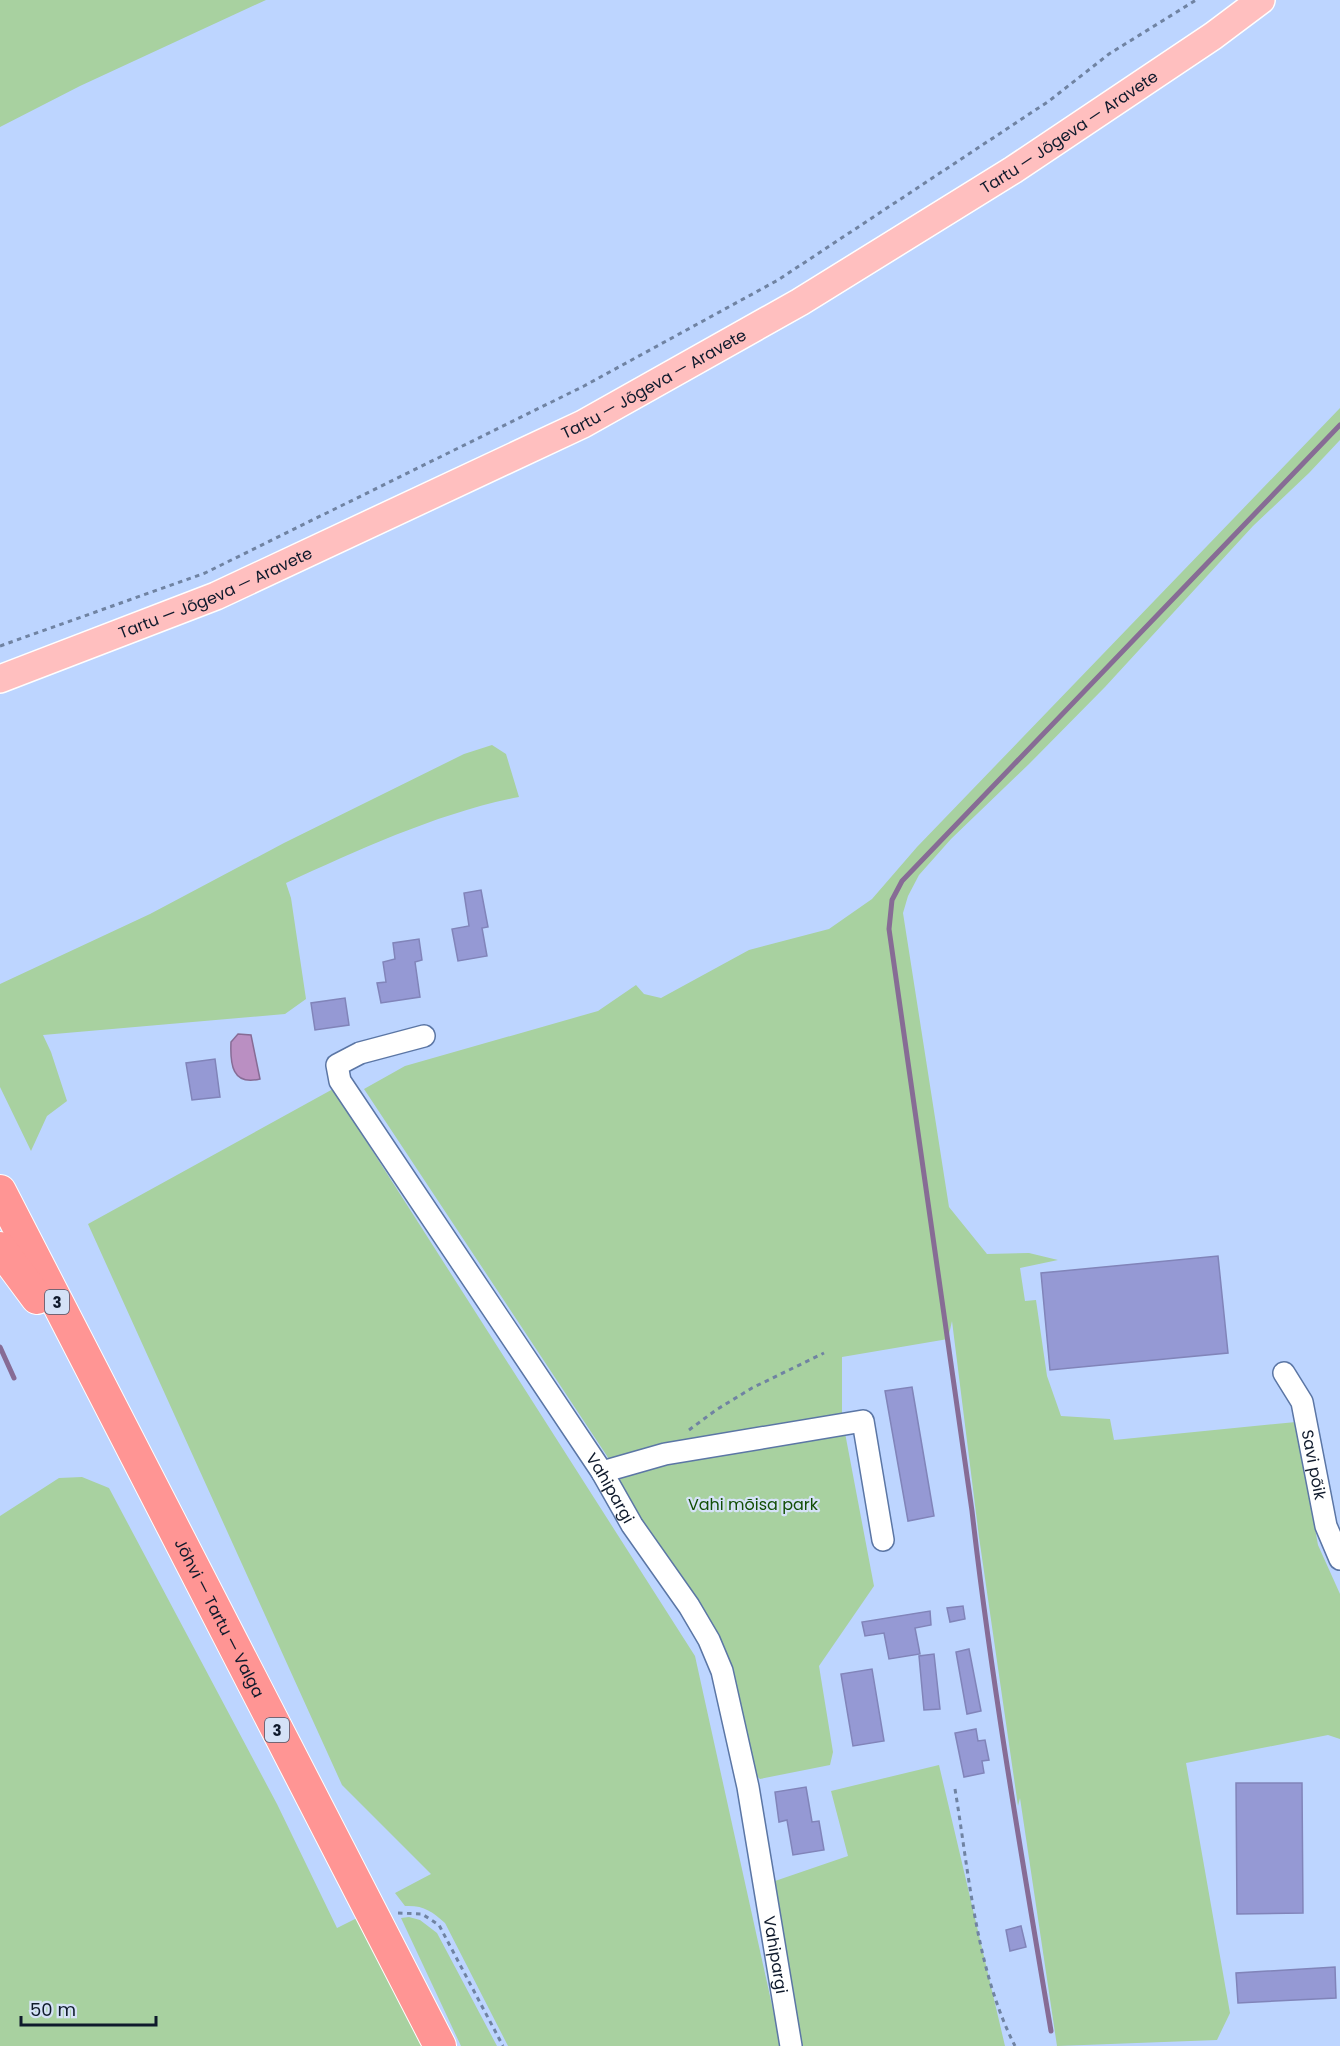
<svg xmlns="http://www.w3.org/2000/svg" width="1340" height="2046" viewBox="0 0 1340 2046" font-family="Poppins,sans-serif">
<rect width="100%" height="100%" fill="#bdd5ff"/>
<path fill="#a8d1a0" d="M0,0H266L80,86L0,127Z
M1340,408V440L1309,473L1253,526L1105,687L1029,764L951,839L919,875L908,896L903,913L949,1207L987,1254L1029,1253L1058,1260L1020,1268L1025,1301L1036,1300L1047,1376L1061,1416L1110,1419L1114,1440L1296,1422L1318,1545L1340,1594V1739L1328,1735L1186,1763L1230,2013L1217,2040L1057,2046L1020,1798L1018,1806L979,1537L952,1321L948,1339L842,1357V1417L874,1586L819,1666L833,1752L830,1765L760,1779L751,1771L735,1687L624,1496L607,1456L364,1089L405,1066L598,1011L636,985L644,994L661,998L749,950L829,929L872,899L917,847Z
M492,745L506,754L519,797C438,813 361,849 286,883L291,898L306,999L285,1014L43,1035L51,1052L67,1101L47,1116L31,1151L0,1087V984L150,914L284,843L464,754Z
M333,1089L695,1656L781,2046H508L445,1923C432,1911 423,1905 405,1906L395,1893L431,1874L342,1785L88,1224Z
M82,1477L109,1488L277,1804L337,1928L361,1916L423,2046H0V1516L59,1478Z
M939,1765L1005,2046H797L771,1888L775,1881L848,1856L831,1791Z
M409,1917L420,1920L437,1933L497,2046H461L401,1918Z"/>
<path fill="#ba8fc2" stroke="#876c95" stroke-width="1.5" d="M238,1034L251,1035L260,1079C232,1086 230,1064 231,1042Z"/>
<g fill="none" stroke-linecap="round" stroke-linejoin="round">
<path stroke="#876c95" stroke-width="5" d="M0,1347L14,1378
M1051,2031C1022,1859 992,1686 972,1511L889,929L892,900L902,881L1340,425"/>
</g>
<path fill="#9599d4" stroke="#8184b9" stroke-width="1.5" d="M481,890L488,927L482,928L487,956L458,961L452,929L469,926L464,893Z
M419,939L422,960L415,962L420,997L381,1003L377,983L386,982L383,962L395,959L393,943Z
M345,998L349,1025L315,1030L311,1003Z
M215,1059L220,1097L192,1100L186,1063Z
M1218,1256L1228,1353L1050,1370L1041,1273Z
M912,1387L934,1516L908,1521L885,1391Z
M963,1606L965,1619L950,1622L947,1608Z
M930,1611L931,1625L915,1628L920,1654L889,1659L884,1633L865,1636L862,1622Z
M969,1649L981,1711L967,1714L956,1652Z
M934,1654L940,1709L924,1710L919,1656Z
M872,1669L884,1741L853,1746L841,1674Z
M976,1729L978,1741L985,1740L989,1760L982,1761L984,1773L964,1777L955,1733Z
M1236,1783H1302L1303,1913L1237,1914Z
M806,1787L812,1822L819,1821L824,1850L793,1855L787,1820L779,1822L775,1792Z
M1021,1926L1026,1947L1010,1951L1006,1930Z
M1335,1967L1336,1998L1238,2003L1236,1973Z"/>
<g fill="none" stroke-linecap="round" stroke-linejoin="round">
<g stroke="#5b76a5" stroke-width="24">
<g id="minor">
<path id="s1" d="M424,1036L360,1053L337,1065L340,1081L602,1472L632,1525L689,1606L709,1640L722,1671L748,1787L791,2046"/>
<path id="s2" d="M1284,1373L1302,1402L1326,1526L1340,1559"/>
<path d="M602,1472L665,1454L863,1421L883,1540"/>
</g>
</g>
<g stroke="#fff" stroke-width="30">
<g id="major">
<path id="s3" d="M0,679L216,596L583,424L800,302L1013,170L1213,36L1261,0"/>
</g>
</g>
<g stroke="#fff" stroke-width="34">
<g id="highway">
<path id="s4" d="M0,1191L440,2046"/>
<path d="M0,1248L37,1298"/>
</g>
</g>
<path stroke="#7083a2" stroke-width="3" stroke-dasharray="4.5 4.5" stroke-linecap="butt" d="M0,646L205,573L584,386L778,280L1049,101L1109,54L1196,0
M689,1430L716,1410L752,1388L824,1353
M955,1789C969,1873 976,1970 1015,2046
M398,1913L422,1914L439,1925L503,2046"/>
<use href="#minor" stroke="#fff" stroke-width="21"/>
<use href="#major" stroke="#ffbfbf" stroke-width="27"/>
<use href="#highway" stroke="#ff9594" stroke-width="32"/>
</g>
<g text-anchor="middle" dominant-baseline="central" stroke-width="4.5" stroke-linejoin="round" paint-order="stroke">
<g fill="#d5e2f7" stroke="#4a5669" stroke-width="1.5">
<rect x="45" y="1290" width="24" height="24" rx="4.5"/>
<rect x="265" y="1718" width="24" height="24" rx="4.5"/>
</g>
<g font-size="15" font-weight="bold" fill="#0f1a2c">
<text x="57" y="1302">3</text>
<text x="277" y="1730">3</text>
</g>
<g font-size="16" fill="#0f1a2c" stroke="#d5e2f7">
<text stroke="none"><textPath href="#s3" startOffset="1204">Tartu — Jõgeva — Aravete</textPath></text>
<text stroke="none"><textPath href="#s3" startOffset="718">Tartu — Jõgeva — Aravete</textPath></text>
<text stroke="none"><textPath href="#s3" startOffset="232">Tartu — Jõgeva — Aravete</textPath></text>
<text stroke="none"><textPath href="#s2" startOffset="98">Savi põik</textPath></text>
<text stroke="none"><textPath href="#s1" startOffset="597">Vahipargi</textPath></text>
<text stroke="none"><textPath href="#s4" startOffset="480">Jõhvi — Tartu — Valga</textPath></text>
<text stroke="none"><textPath href="#s1" startOffset="1101">Vahipargi</textPath></text>
</g>
<g font-size="16" fill="#124e05" stroke="#d5e2f7">
<text x="753" y="1504">Vahi mõisa park</text>
</g>
</g>
<path d="M21 2016v9h135v-9" fill="none" stroke="#0f1a2c" stroke-width="3"/>
<text x="30" y="2016" font-size="18" fill="#0f1a2c" stroke="#d5e2f7" stroke-width="4.5" paint-order="stroke">50 m</text>
</svg>
